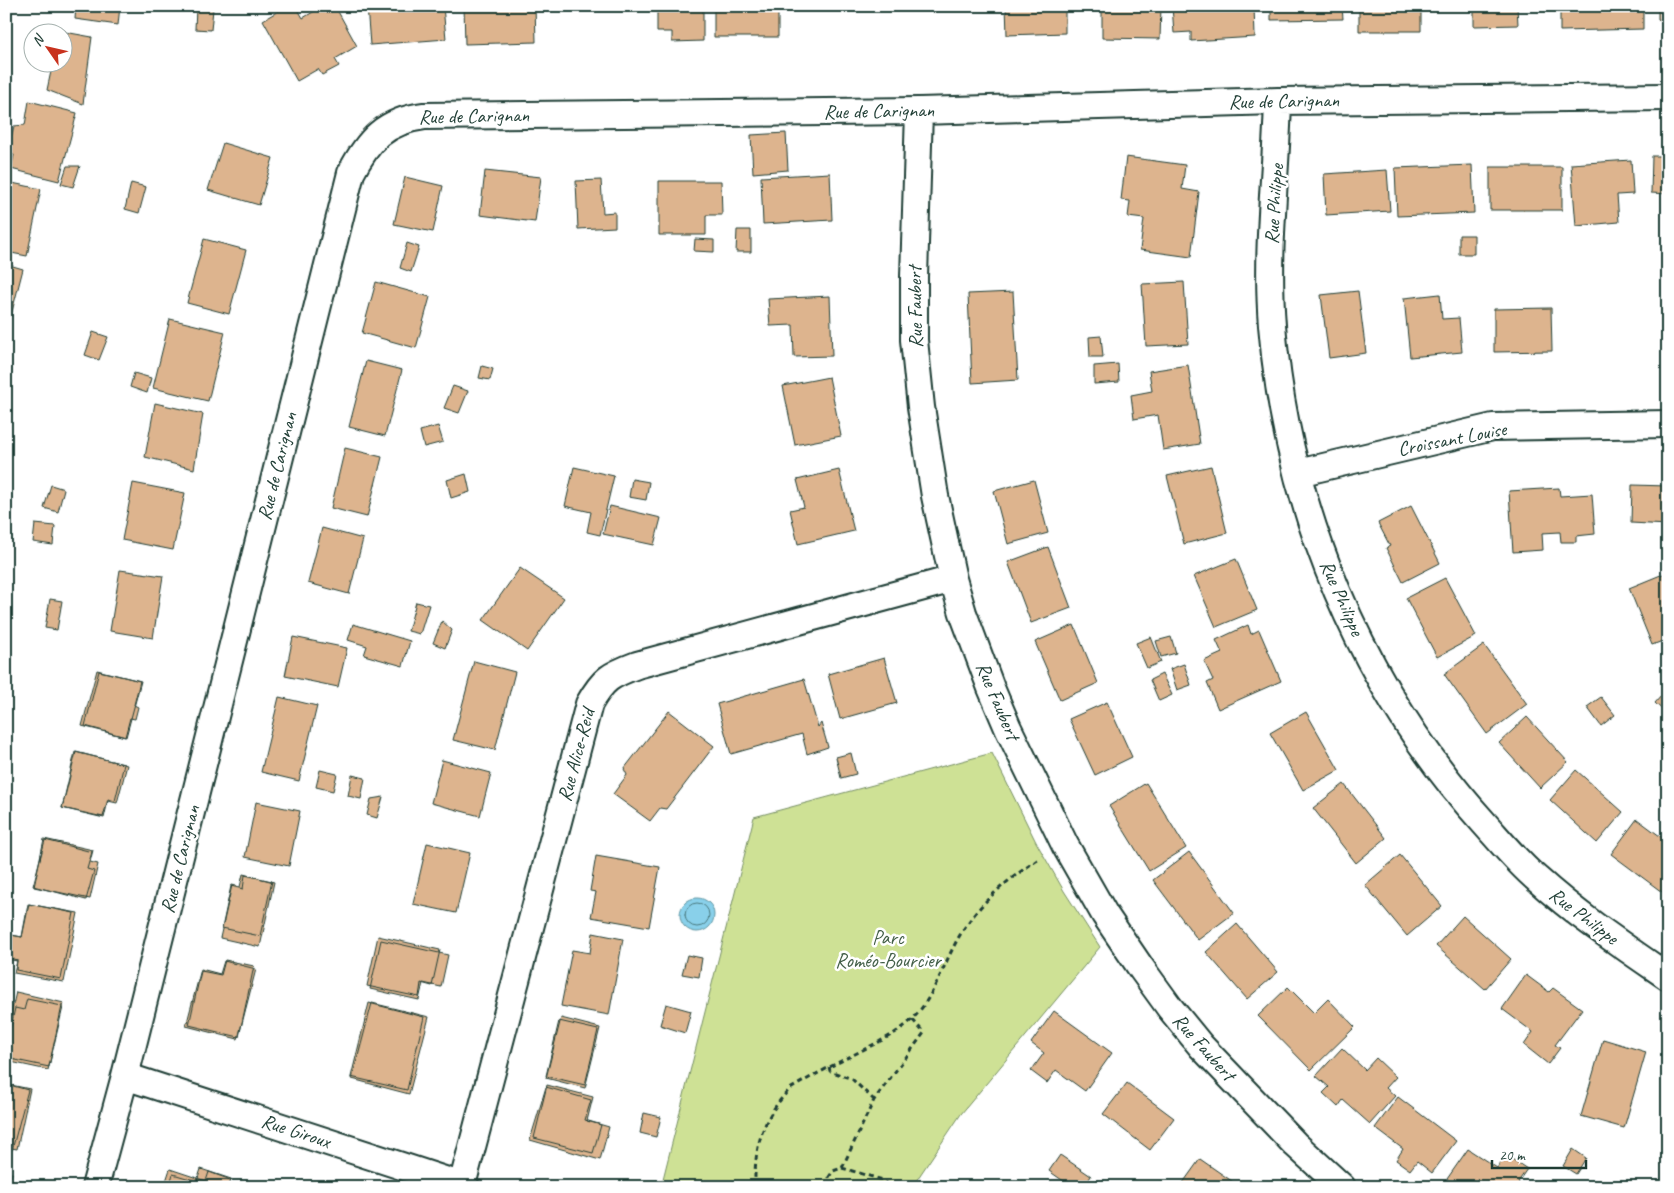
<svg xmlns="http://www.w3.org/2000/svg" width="1674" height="1193" viewBox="0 0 1674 1193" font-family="Caveat,sans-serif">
<rect width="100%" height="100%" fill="#fff"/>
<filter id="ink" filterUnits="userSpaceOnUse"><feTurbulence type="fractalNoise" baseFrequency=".02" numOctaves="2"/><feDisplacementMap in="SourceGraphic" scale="10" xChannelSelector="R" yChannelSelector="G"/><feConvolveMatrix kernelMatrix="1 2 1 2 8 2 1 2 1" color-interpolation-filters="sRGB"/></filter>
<g filter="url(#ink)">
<path fill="#cee195" stroke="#768f64" d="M992,753L1036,842L1064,891L1100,947L961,1114L912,1187H661L754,817Z"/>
<path fill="#89d0ea" stroke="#5f95a1" d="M680 915a17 17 0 1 1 34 0a17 17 0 1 1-34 0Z"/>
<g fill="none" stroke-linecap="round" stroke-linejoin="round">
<path stroke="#49787d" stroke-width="1" d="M685 915a12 12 0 1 1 24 0a12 12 0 1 1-24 0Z"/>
</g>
<path fill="#ddb48e" stroke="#1f3d34" d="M76,6H120L118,25L75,19Z
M287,6H296L303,18L323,6H335L357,46L335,59L339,66L322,75L318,69L297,81L263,20Z
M367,6H443L446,39L370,45Z
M464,6H535L536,42L465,44Z
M657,6H703V41L672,42V32H657Z
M714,6H778V37H714Z
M940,6H958L956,11Z
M1006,6H1065V33L1007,35Z
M1102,6H1161L1160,39L1102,38Z
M1172,6H1254L1255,37L1191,41V32L1174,33Z
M1271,6H1342L1343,19L1271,20Z
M1359,6H1421V31H1359Z
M1474,6H1517L1518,25L1474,26Z
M1560,6H1643V29L1560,31Z
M1658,6H1668V20H1658Z
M196,8L213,9L211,30L195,29Z
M59,31L92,37L83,104L47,90L53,62H62V32H59Z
M29,101L77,113L59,181L11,169L14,155L7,153L14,126L25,125Z
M786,133L788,170L753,173L751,135Z
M223,143L273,158L259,205L208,190Z
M1652,156H1668V194L1651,193Z
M1126,157L1185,165L1182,189L1199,192L1191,257L1140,250L1144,219L1128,217L1130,201L1121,200Z
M1631,160L1633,194L1617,195L1619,222L1576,226L1571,164Z
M1472,165L1474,213L1397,216L1395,168Z
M67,166H80L73,187L61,184Z
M1490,167H1562V210H1490Z
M1387,170L1390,211L1326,215L1324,174Z
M485,171L541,177L535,222L480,215Z
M830,173L832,220L763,224L761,177Z
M405,177L443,186L433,232L394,224Z
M601,180L603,213L615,212V227L578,229L576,181Z
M659,181H721L722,215H706V235H659Z
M12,183L41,189L27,256L6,252V211Z
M131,183L146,187L139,213L125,209Z
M737,230H751V252H736Z
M1459,235H1474V254H1459Z
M204,239L246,250L229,314L187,303Z
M695,239L714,240V252L694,251Z
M407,243L419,247L411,272L400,268Z
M6,264L23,269L7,331H6Z
M376,282L430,297L416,348L362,333Z
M1184,282L1188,344L1146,346L1142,284Z
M1358,291L1366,353L1329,358L1321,295Z
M1013,292L1018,380L972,383L968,294Z
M1440,294L1442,319L1459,318L1462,352L1410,357L1404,298Z
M830,296L832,356L794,357L793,325L770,326L768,299Z
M1551,308L1552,351L1494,352V309Z
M170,319L225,332L208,401L153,388Z
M93,332L108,337L99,360L85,355Z
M1101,336L1103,357H1090L1089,337Z
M366,361L402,370L385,436L349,427Z
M1118,364L1119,382L1094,384V366Z
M1188,365L1200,444L1163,450L1158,415L1134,419L1131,395L1152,391L1149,371Z
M482,366L493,369L490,380L479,378Z
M134,373L151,378L147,393L130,387Z
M829,377L841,436L795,445L783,386Z
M453,386L468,391L459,413L444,408Z
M155,403L203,414L194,469L145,457Z
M438,426L443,442L424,447L420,431Z
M345,448L382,457L367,517L331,508Z
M1211,466L1227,533L1184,544L1167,476Z
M574,467L614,476L600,535L587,532L591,512L565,506Z
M839,470L854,531L798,544L790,510L804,507L797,480Z
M466,474L470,492L451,498L447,480Z
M632,479L649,482L646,500L629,497Z
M1034,480L1048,533L1008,544L994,491Z
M133,483L185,493L173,550L122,540Z
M51,485L64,489L58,512L44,508Z
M1632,485L1668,486V525L1631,523Z
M1559,488L1560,496L1592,494L1595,534L1576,536V542H1561L1560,532L1542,533L1543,550L1513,552L1509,491Z
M610,506L661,518L654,545L603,534Z
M1411,506L1440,563L1403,582L1386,548L1390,546L1378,523Z
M35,524L55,526L53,545L33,542Z
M322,528L363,539L349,594L308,583Z
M1048,547L1071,608L1031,623L1008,562Z
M1236,559L1257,610L1216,627L1194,576Z
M520,568L564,598L527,651L483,620Z
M120,570L163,576L153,638L110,631Z
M1668,572V639L1652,645L1629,588Z
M1445,578L1476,636L1437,657L1406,598Z
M50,599L62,601L57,630L45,628Z
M416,602L429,605L420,634L408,631Z
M442,621L452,630L445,648L433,643Z
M353,624L410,641L403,666L364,655L367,646L348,640Z
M1074,625L1098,683L1060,700L1035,642Z
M1248,625L1251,634L1259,630L1281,681L1218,709L1207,683L1213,680L1204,661L1222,653L1216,640Z
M293,637L347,648L338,687L285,676Z
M1151,637L1161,662L1147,668L1136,643Z
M1171,637L1176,653L1161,657L1156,641Z
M1484,645L1527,704L1487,734L1444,674Z
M884,658L897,703L840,719L828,674Z
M474,661L515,672L495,750L453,740Z
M1184,664L1191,685L1177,690L1170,669Z
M97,670L140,681L134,705L138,707L135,719L130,718L125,737L82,726Z
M99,671L141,681L126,737L85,726Z
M1162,674L1172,695L1159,701L1150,680Z
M804,679L818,727L821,723L828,747L807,754L802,734L731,754L717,704Z
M1668,688V715L1655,703Z
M279,697L317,706L299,781L261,772Z
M1601,697L1615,715L1601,726L1587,707Z
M1107,702L1132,757L1095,775L1069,719Z
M669,711L714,746L666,809L660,808L650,821L613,794L627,775L624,769Z
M1306,712L1339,770L1303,790L1270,733Z
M1527,717L1568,762L1540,788L1499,743Z
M75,752L124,764L115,801L108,799L103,817L62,808Z
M76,752L127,765L117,803L108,801L104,818L62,808Z
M851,753L856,774L841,778L836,757Z
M442,760L491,773L480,816L431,803Z
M320,770L337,774L333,791L316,787Z
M1576,770L1623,812L1597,843L1550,800Z
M352,775L365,778L361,799L348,796Z
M1146,783L1186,848L1149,871L1109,806Z
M1344,784L1386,838L1356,863L1313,808Z
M383,797L377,818L367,815L371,799Z
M256,802L300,811L289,866L245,857Z
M1637,819L1668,842V884L1662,892L1611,854Z
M44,839L93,850L90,862L98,864L90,899L34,887Z
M45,840L92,852L87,869L94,871L86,900L33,886Z
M427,843L470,853L456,913L413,904Z
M1189,852L1234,913L1198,940L1153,880Z
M1400,855L1442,906L1407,936L1365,885Z
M596,856L660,867L649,927L591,917L596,892L590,891Z
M243,874L274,882L260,947L220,938L232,885L240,887Z
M245,875L272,881L260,936L222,928L231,886L243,889Z
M28,904L78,913L64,982L14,973L17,961L6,959V934L22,937Z
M29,904L74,913L61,979L16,970L17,960L6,957V934L22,937Z
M1463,916L1511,959L1485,989L1436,946Z
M1237,924L1278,972L1247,999L1206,952Z
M593,933L623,939L609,1015L561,1006L572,950L590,953Z
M378,936L440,950L432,986L421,983L419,997L367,986Z
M381,940L448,955L441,987L423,983L419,1000L370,989Z
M687,955L702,958L699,977L682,974Z
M225,960L254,966L239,1037L189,1025L201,971L221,975Z
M224,961L256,969L238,1039L186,1026L201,969L220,974Z
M1526,975L1549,992L1553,988L1582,1009L1555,1045L1560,1048L1548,1064L1524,1045L1533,1032L1502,1009Z
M1288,987L1314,1013L1328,999L1355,1027L1311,1070L1258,1016Z
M16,992L64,1003L48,1070L6,1061V1034Z
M27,999L62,1006L49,1067L6,1058V1049L15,1008L24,1010Z
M369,1003L424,1017L407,1090L351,1077Z
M372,1003L429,1017L409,1094L352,1079Z
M666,1004L691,1011L685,1033L660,1025Z
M1054,1011L1112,1053L1085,1091L1056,1070L1047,1083L1031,1071L1044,1053L1031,1043Z
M561,1018L600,1028L585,1088L546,1078Z
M559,1021L598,1030L585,1085L546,1076Z
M1603,1039L1646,1052L1624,1128L1581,1116Z
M1342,1048L1365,1070L1376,1058L1396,1077L1386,1088L1395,1096L1370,1124L1343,1100L1338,1107L1323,1093L1329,1087L1316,1076Z
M1127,1083L1174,1118L1150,1150L1103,1114Z
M6,1084L28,1090L12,1150L6,1148Z
M6,1084L30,1089L17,1149L6,1147Z
M547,1085L593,1097L587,1121L601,1125L593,1153L534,1138Z
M546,1087L591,1100L585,1120L609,1127L600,1160L530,1140Z
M1398,1097L1456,1141L1432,1173L1417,1161L1410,1170L1396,1160L1403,1149L1375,1128Z
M644,1113L661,1117L656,1137L640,1133Z
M1468,1149L1497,1168L1506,1155L1527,1169L1518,1182L1524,1187H1458L1447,1179Z
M1573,1149L1586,1158L1576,1174L1563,1166Z
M1060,1155L1091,1176L1084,1187H1072L1049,1171Z
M1200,1159L1236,1184L1234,1187H1180Z
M170,1169L206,1181L209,1172L231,1180L229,1187H164Z
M201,1169L231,1179L229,1187H169L173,1174L197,1181Z
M6,1172L12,1173L8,1187H6Z
M6,1174L11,1175L8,1187H6Z
M1161,1181L1168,1187H1156Z"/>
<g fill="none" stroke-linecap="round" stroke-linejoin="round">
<g stroke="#1f3d34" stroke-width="30">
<path id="street" d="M1278,101C1276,176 1266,250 1272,325C1287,509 1361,687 1484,823C1501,842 1518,863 1537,879C1578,916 1623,946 1668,977
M919,111L914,277V340L921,407L935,496L953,579L963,613L991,688L1008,728L1065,845L1105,915L1141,968L1170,1008L1201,1046L1295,1144L1342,1187
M1298,473L1493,427L1668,424
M125,1076L466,1187
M462,1185L589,704C603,679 610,675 637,665L953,579
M95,1187L125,1076L351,173C368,140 385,121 424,116L919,111L1278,101L1668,97"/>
</g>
<path stroke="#1f3d34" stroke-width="3" stroke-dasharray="5 4" stroke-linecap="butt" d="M829,1067L830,1071L852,1079L874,1100
M842,1168L883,1180L892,1187
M755,1187C754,1147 762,1118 790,1089C812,1076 835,1064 857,1053C878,1042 902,1032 917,1014C934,994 943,967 955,944C974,907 1005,881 1039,859
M830,1187L829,1177L833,1171L842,1168L874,1100L924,1033L912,1019"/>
<use href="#street" stroke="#fff" stroke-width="26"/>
</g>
</g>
<g text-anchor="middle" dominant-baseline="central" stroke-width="5" stroke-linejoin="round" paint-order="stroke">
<g font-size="20" fill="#1f3d34" stroke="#fff">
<text transform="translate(1284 101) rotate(-1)">Rue de Carignan</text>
<text transform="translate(879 111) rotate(-1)">Rue de Carignan</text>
<text transform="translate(474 116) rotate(-1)">Rue de Carignan</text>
<text transform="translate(1274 204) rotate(-86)">Rue Philippe</text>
<text transform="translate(915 307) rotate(-91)">Rue Faubert</text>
<text transform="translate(1452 439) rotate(-11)">Croissant Louise</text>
<text transform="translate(277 466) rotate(-76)">Rue de Carignan</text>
<text transform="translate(1342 598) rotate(66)">Rue Philippe</text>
<text transform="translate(998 701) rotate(67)">Rue Faubert</text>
<text transform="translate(576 755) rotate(-75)">Rue Alice-Reid</text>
<text transform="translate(180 859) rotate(-76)">Rue de Carignan</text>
<text transform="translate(1584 916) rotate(37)">Rue Philippe</text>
<text transform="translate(1204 1047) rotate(48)">Rue Faubert</text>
<text transform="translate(296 1131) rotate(18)">Rue Giroux</text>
</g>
<g font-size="20" fill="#425e47" stroke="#fff">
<text x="888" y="937">Parc<tspan x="888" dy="23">Roméo-Bourcier</tspan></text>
</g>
</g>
<rect width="1674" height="1193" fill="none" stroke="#fff" stroke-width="25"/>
<rect x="12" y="12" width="1649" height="1168" fill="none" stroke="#1f3d34" stroke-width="2" filter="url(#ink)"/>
<g transform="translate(48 48) rotate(304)"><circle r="24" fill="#ffffff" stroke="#a5b1ae"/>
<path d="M0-4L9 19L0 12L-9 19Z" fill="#c8321e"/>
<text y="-8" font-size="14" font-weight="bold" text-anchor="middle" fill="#1f3d34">N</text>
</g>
<path d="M1492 1160v8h94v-8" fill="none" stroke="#1f3d34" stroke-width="2.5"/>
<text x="1499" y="1160" font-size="15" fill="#1f3d34" stroke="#ffffff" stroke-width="4" paint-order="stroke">20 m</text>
</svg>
